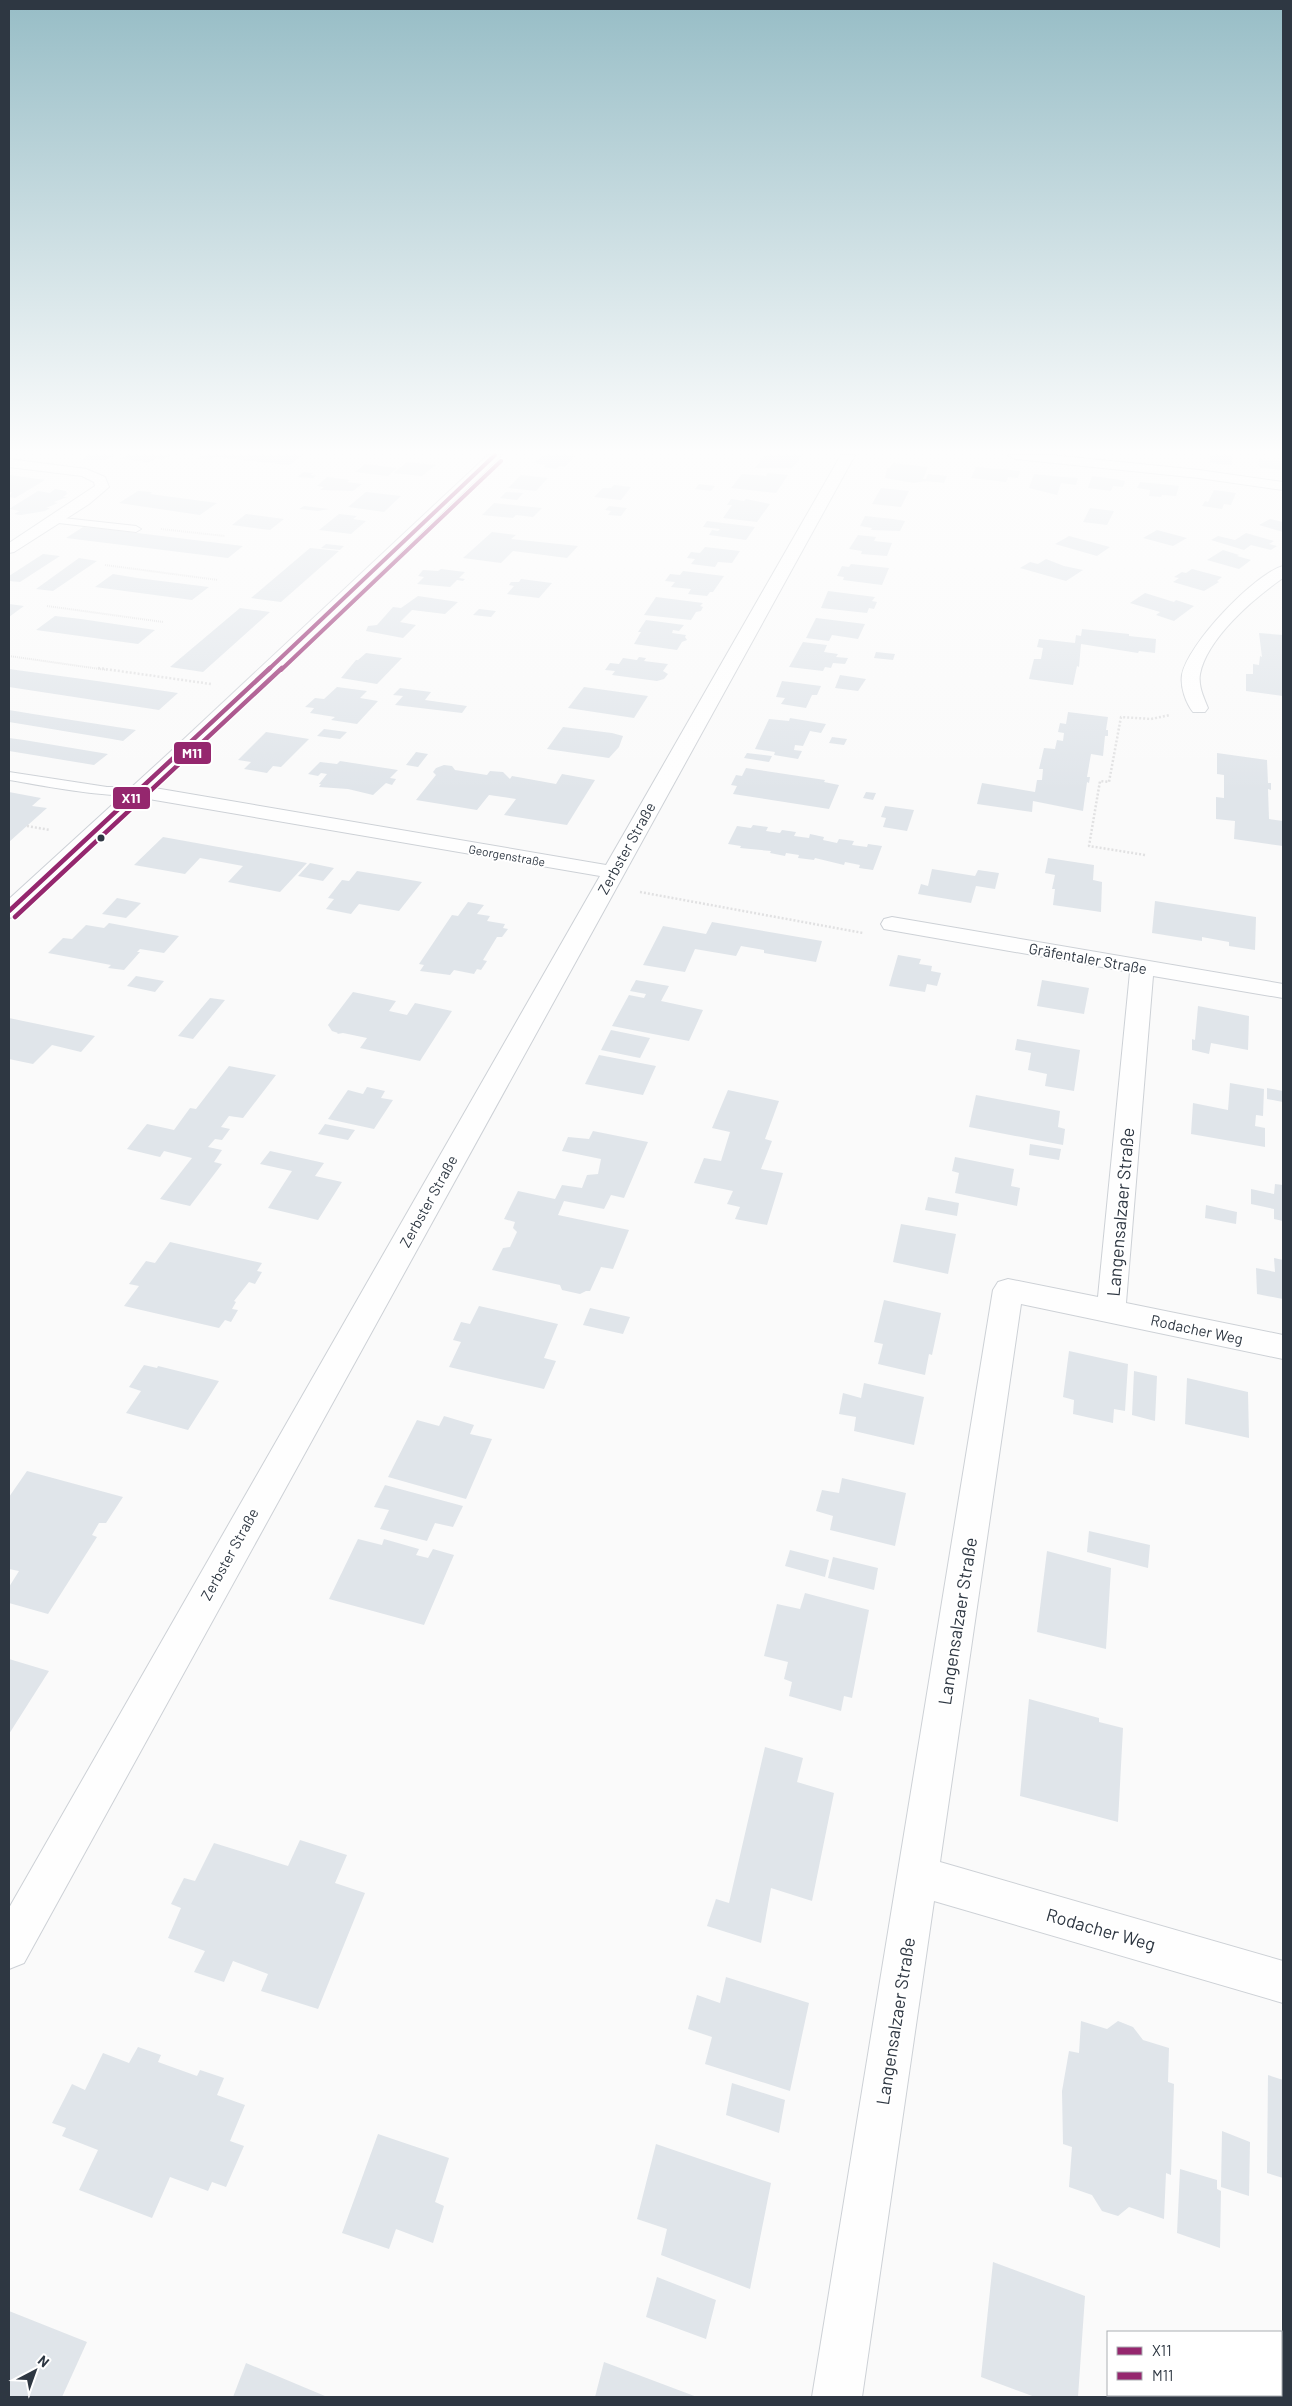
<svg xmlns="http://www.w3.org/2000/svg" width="1292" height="2406" viewBox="0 0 1292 2406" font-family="Barlow,sans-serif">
<rect width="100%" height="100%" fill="#fafafa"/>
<path fill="#e0e5ea" d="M87,455H115L106,460H81Z
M128,455H171L163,460L155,459L147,463L141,462L144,461L120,459Z
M203,455H296L302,456L289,465L216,457L211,460L197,459Z
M543,455H565L575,456L565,467L559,466L556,469L543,467L546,465L534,463Z
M765,455H800L802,456L792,468H755Z
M1210,455H1232V465L1210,463Z
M1259,459L1282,461L1283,470L1260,468Z
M407,462L436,465L422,476L393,473Z
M893,463L928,467L923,479H926L928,474L947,476L944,483L926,481L914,483L885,478L887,468H890Z
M365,464L397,468L388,476L355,472Z
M976,467L1010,470L1020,471L1018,478L1008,477L1006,482L971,478Z
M304,472L313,473L310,475L316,476L313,478L297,477Z
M768,473L788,475L776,493L731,488L742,474L766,476Z
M1034,474L1063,477L1078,478L1076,485L1061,483L1057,495L1029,488Z
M9,475H10L45,480L15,498L9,497L12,492H9Z
M521,475L548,478L536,491L508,488Z
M1092,476L1115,479L1125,481L1123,487L1113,486L1111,491L1088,488Z
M327,477L350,480L347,482L362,484L353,491L320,490L324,487L317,486Z
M1140,482L1161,484L1179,486L1176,496L1162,495L1161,497L1149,496L1150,490L1137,488Z
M699,484L715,486L711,491L695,489Z
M614,485L631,487L621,500L594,497L603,488H611Z
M881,488L909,491L901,507L872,504Z
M55,489L66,491L67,494L63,497H67L54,502L58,503L46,508H50L45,511L21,515L14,514L20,511L9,509L38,491L50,493Z
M1214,490L1236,493L1231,505L1224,504L1222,509L1202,506L1205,501L1208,502Z
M138,491L152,492L150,494L217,503L200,515L119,503Z
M366,492L401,496L384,512L348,507Z
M506,492L523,493L517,500L500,498Z
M731,499L744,501L746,499L770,504L757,522L723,518L732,505H727Z
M494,503L542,508L533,517L516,515L513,518L482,515Z
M304,506L329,509L318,511L299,509Z
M609,506L627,508L621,516L608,515L611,511L605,510Z
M1090,508L1114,511L1107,525L1083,522Z
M246,514L284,519L270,530L232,525Z
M339,514L357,516L353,519L366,521L351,534L319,530Z
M865,516L893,519L905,521L900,531L871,530L872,528L860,526Z
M1270,519L1283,522V532L1259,525Z
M707,521L755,527L746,540L709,535L712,530L718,531L720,529L703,527Z
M83,527L105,529L243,546L228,558L66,538Z
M1157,530L1187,538L1173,546L1143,538Z
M492,532L516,535L511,539L578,546L567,558L513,551L501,563L463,558Z
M1246,533L1274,541L1269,544L1277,546L1271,550L1251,545L1244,550L1211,540L1218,536L1235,540Z
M858,535L876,537L874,541L892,543L887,556L861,554L862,551L849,549Z
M1069,536L1110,547L1097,556L1055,544Z
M326,544L344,546L340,550L321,548Z
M705,547L740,551L732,563L718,562L715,567L691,564L695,559L687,558L691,552L700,553Z
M310,548L339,551L281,602L251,598Z
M1223,550L1239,555L1237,556L1251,560L1239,569L1207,560Z
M43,554L60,556L20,582L9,581V576Z
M79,558L97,561L53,591L36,589Z
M1046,559L1064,566L1083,570L1066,581L1020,568L1030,562L1038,564Z
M851,564L889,568L882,585L843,580L844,577L837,576L842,566L849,567Z
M441,569L465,572L459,578L465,579L463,581L457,580L450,587L417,584L424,577L418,576L423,570L438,571Z
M1192,569L1222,577L1217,581L1219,582L1204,591L1173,582L1179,578L1174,577L1182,572L1186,573Z
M683,571L724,576L713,592H710L707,596L688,594L691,589L671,587L675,582L665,581L670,574L680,575Z
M113,574L137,578L209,587L192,600L95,587Z
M521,579L552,583L539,598L507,594L514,586L509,585L511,582H519Z
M828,591L875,597L872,601L877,602L874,609L869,608L867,613L821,608Z
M1145,593L1174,602L1176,600L1194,606L1174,621L1156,615L1160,612L1130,603Z
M418,596L458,602L445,614L412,610L400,622L416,625L403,638L366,631L368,626L377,625L393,607L401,608Z
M656,597L703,603L700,606L703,607L701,611L696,612L691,620L644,615Z
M9,604L24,606L9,617Z
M240,608L270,612L203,672L170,667Z
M479,609L496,611L491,617L473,615Z
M55,616L81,619L155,630L138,644L36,630Z
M816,618L865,624L858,639L832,635L829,641L806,638Z
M646,620L684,625L679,631L673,630L672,633L686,635L685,637L687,640L682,642L677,650L634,644L641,632H638Z
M1082,629L1129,634V636L1156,639L1155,653L1139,651L1138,653L1081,644L1079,667L1077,666L1073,685L1029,679L1034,659H1041L1043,648L1037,647L1039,639L1075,643L1076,635L1081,636Z
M1259,633L1283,635V696L1246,691V674H1253V664L1259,665L1260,656L1262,657Z
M803,642L827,645L824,652L838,654L836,657L848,658L845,664L833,663L831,668L825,667L823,671L789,667Z
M876,652L895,654L893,660L874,658Z
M366,653L402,658L377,684L341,678L356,660H358Z
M639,657L646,658L644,661L668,664L663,671L668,674L664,679L657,681L612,675L615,671L605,670L610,663L619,664L623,658L637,660Z
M9,669L97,681L178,693L159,710L9,687Z
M840,675L866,679L858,691L835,688Z
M782,681L821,686L817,695H812L806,708L781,704L785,698L776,697Z
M337,687L367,691L360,698L378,701L357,724L331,720L335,717L310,713L314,708L305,707L315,698L324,699Z
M584,687L648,696L634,718L568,708Z
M400,688L431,692L425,700L467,706L462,713L395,705L403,696L393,695Z
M9,710L33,714L136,730L123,741L112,739L9,722Z
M1068,712L1108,717L1106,730H1108V736H1105L1103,756L1091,754L1087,777H1090L1089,783L1087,782L1083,811L1033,801L1032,812L977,804L982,783L1035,792L1037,780H1042L1043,769H1039L1044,748L1055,749L1057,740L1063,741L1064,733L1058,732L1060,723L1066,724Z
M790,718L826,724L821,733L810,731L803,746L795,745L794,750L802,751L798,759L774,755L775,752L755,749L769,719L789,721Z
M563,727L612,733L623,736L619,747L609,758L547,749Z
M324,729L347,732L340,739L317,736Z
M266,732L309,739L281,767L273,766L267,773L244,769L251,762L238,760Z
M832,737L847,739L844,745L829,743Z
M9,738L24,740L108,754L94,765L9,751Z
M416,752L428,754L418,767L406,765Z
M747,753L772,756L769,762L744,758Z
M1217,753L1267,760L1268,783H1271V790L1268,789L1269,819L1283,821V846L1234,839L1235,821L1216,819V797L1224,798V775L1217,774Z
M340,761L398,770L390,778L396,779L392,785L386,783L373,795L348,789L319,787L321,784H319L327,774L321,773L318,776L308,774L320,762L337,764Z
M444,765L452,766L455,770L487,775L490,771L503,772L510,779L512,776L556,784L562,774L595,780L567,825L504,815L516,799L489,795L477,810L416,800L436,775L433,772L436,768Z
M746,768L825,780L824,782L839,785L829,809L733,794L737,786L731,785L736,775L742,776Z
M9,792L41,798L32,806L47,808L9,842Z
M866,792L876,793L873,800L863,798Z
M885,806L914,810L907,831L883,827L886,818L881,817Z
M753,825L768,827L766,831L780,833L782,830L796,832L794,836L809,838L810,834L824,837L823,840L837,843L839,839L854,841L852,845L867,847L868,844L882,846L873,870L859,868L860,865L845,862L844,865L815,858L814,860L798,858L799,855L786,853L785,856L770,853L771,851L740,848L741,846L728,844L737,826L751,828Z
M163,837L280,858L307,863L280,892L228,882L243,866L200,858L185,874L134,865Z
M1048,858L1094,865L1093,880L1102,882L1101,912L1053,905L1055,889H1052L1055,875L1045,873Z
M310,863L334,868L323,881L298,876Z
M932,869L975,876L978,870L999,873L995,889L976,886L971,903L918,894L921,884L928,886Z
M357,871L388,876L422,882L399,911L359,904L351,914L326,909L334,899L328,898L342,880L349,881Z
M117,898L141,903L126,918L102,914Z
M1155,901L1256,917L1255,950L1229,946V942L1202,937V941L1152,933Z
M468,902L484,905L477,914L490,916L487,921L505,924L503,928L508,929L502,937H497L483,960L487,961L481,970L477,969L474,974L454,970L450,975L420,971L424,965L419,964L452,915L458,916Z
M712,922L822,941L816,962L764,953V950L741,946L736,956L695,949L685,972L643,965L663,926L706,934Z
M109,923L179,936L164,953L140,949L137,952H140L124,970L108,968L111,965L48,953L63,938L72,939L86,925L104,928Z
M898,955L921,959L919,964L932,966L931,971L941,973L937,986L927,984L925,992L889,986Z
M136,976L164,981L155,992L127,986Z
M636,980L669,986L661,1001L703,1010L689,1041L612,1026L629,995L644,998L646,994L630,991Z
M1042,980L1089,988L1084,1014L1037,1006Z
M353,992L396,1001L389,1011L407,1015L415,1003L452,1011L420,1061L360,1048L367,1038L343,1033L337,1034L338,1033L332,1031L328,1025Z
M210,998L225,1000L193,1039L178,1036Z
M1198,1006L1249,1016L1248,1050L1211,1043L1209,1054L1192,1050V1039L1195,1040Z
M9,1018L95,1036L81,1052L52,1045L33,1064L9,1059Z
M611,1030L650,1038L640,1058L601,1050Z
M1017,1039L1080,1050L1074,1091L1045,1086L1047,1074L1028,1070L1031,1053L1015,1050Z
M599,1055L656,1066L643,1095L585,1084Z
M229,1066L276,1075L243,1118L229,1116L221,1127L230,1129L222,1140L215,1139L208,1147L222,1150L214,1162L222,1164L190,1206L160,1199L192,1158L164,1151L160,1157L127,1149L147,1124L174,1130L190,1108L196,1109Z
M1230,1083L1264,1089L1263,1116L1256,1115L1255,1126L1265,1128V1147L1191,1134L1193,1103L1228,1110Z
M367,1087L385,1091L381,1098L393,1100L374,1129L328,1119L348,1090L363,1094Z
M1267,1088L1283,1091V1102L1267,1099Z
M728,1090L779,1101L765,1139L772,1141L761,1169L783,1173L767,1225L735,1219L740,1207L727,1204L733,1191L694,1183L704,1158L721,1161L730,1132L712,1128Z
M976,1095L1060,1111L1058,1127L1065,1129L1063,1145L969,1127Z
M325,1124L355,1130L348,1140L318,1134Z
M593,1131L648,1142L624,1198L611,1195L604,1209L564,1201L558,1215L629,1230L613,1269L601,1267L590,1291H586L580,1294L562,1290L560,1285L492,1270L503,1248L510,1247L517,1232L513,1228L515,1222L504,1219L518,1191L555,1199L562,1185L582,1188L587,1175L598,1174L601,1159L562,1151L568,1137L589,1139Z
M1030,1144L1061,1149L1059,1160L1029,1155Z
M270,1151L324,1163L315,1176L342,1182L318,1220L268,1208L292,1171L260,1164Z
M955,1157L1014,1169L1011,1186L1020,1188L1017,1206L955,1193L959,1173L952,1171Z
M1275,1184L1283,1185V1221L1274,1219V1209L1251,1204V1189L1274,1194Z
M928,1197L959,1203L957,1216L925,1210Z
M1206,1205L1237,1212L1236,1224L1205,1218Z
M901,1224L956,1234L948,1274L893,1262Z
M170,1242L262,1263L257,1271L262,1272L255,1284L249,1282L234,1301L236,1302L232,1309L238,1310L231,1322L225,1320L219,1328L124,1306L139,1286L129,1284L146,1261L155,1263Z
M1274,1258L1283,1260V1299L1257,1294L1256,1268L1275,1272Z
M884,1300L941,1313L932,1355L929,1354L925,1375L878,1364L883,1344L874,1342Z
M479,1306L558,1324L544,1358L556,1361L544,1389L449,1367L461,1342L453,1340L461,1322L470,1324Z
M590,1308L630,1317L623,1334L583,1325Z
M1069,1351L1128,1364L1125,1411L1114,1409L1113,1423L1073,1414L1074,1400L1063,1397Z
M144,1365L157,1368L158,1366L219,1381L188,1430L126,1413L141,1391L129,1387Z
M1134,1371L1157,1376L1155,1421L1132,1415Z
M1187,1378L1248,1392L1249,1438L1185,1424Z
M864,1383L924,1397L914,1445L854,1431L856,1417L839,1414L843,1393L861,1398Z
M444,1416L474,1425L470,1434L492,1439L466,1499L388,1477L417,1420L439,1426Z
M27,1471L123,1497L106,1523H99L92,1535L97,1537L48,1614L9,1603V1587L19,1571L9,1569V1497Z
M842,1478L906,1493L895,1546L830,1530L833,1516L816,1511L822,1490L839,1493Z
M385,1485L463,1506L453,1527L435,1523L427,1541L380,1529L389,1510L374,1507Z
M1089,1531L1150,1545L1148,1568L1087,1552Z
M358,1539L382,1545L384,1539L419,1549L416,1555L428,1558L433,1549L454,1555L424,1625L329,1599Z
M790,1550L829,1560L825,1577L785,1566Z
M1047,1551L1111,1568L1106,1649L1037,1632Z
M833,1557L878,1568L874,1590L828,1578Z
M805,1593L869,1610L852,1698L844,1696L841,1711L789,1696L792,1682L784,1679L788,1662L764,1656L777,1604L800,1609Z
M9,1659L49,1671L9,1734Z
M1029,1699L1099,1718V1722L1123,1728L1118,1822L1020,1796Z
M765,1747L803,1758L797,1782L834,1793L812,1901L771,1888L761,1943L707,1926L716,1899L729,1903Z
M300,1840L347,1855L335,1883L365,1893L318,2009L261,1991L268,1974L233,1961L224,1982L194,1972L205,1951L168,1938L181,1908L171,1904L184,1878L195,1881L214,1843L288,1866Z
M726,1977L809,2003L790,2091L705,2064L712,2037L688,2029L697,1995L720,2003Z
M1081,2021L1107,2029L1118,2021L1133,2027L1143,2040L1169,2048L1168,2082L1174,2084L1171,2175L1166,2173L1164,2219L1129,2207L1118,2216L1102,2211L1092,2195L1069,2187L1072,2147L1063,2144L1062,2091L1069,2051L1079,2053Z
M138,2047L161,2055L158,2062L197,2076L200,2070L224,2078L217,2095L245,2105L230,2141L244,2146L226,2187L212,2182L208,2191L170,2177L152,2218L79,2190L98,2150L62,2136L66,2128L52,2123L72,2084L85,2090L103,2053L129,2063Z
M1268,2075L1283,2080V2178L1267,2173Z
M732,2083L785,2100L779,2133L726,2115Z
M1222,2131L1250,2142L1249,2196L1221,2187Z
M378,2134L449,2158L435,2202L444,2206L433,2243L396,2229L389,2249L342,2233Z
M656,2144L771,2183L750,2289L661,2255L667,2229L637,2219Z
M1180,2169L1217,2180V2189L1221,2191L1220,2248L1177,2233Z
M993,2262L1085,2296L1078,2397H1035L981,2377Z
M657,2277L716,2300L706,2339L646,2317Z
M9,2311L87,2342L62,2397H9Z
M604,2362L697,2397H595Z
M246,2363L325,2396L324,2397H233Z"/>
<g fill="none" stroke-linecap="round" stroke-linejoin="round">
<g stroke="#cdd1d6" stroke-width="2">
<path id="service" d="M54,517L136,526L141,529L136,532L50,522L49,520Z
M9,772L107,787H137L144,791C133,804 29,783 9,780Z"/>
</g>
<g stroke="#cdd1d6" stroke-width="2">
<path id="minor" d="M841,455H855L24,1963L9,1969V1908L600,876L137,797L130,795L127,791L130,787L137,785L606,865Z
M1008,455H1051L1199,470L1283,482V490L1199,478L1015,459Z
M9,459L86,469L105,477L109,487L89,504L14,552L9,553V543L95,486L94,482L82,476L9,467Z
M1283,566V578C1254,598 1207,638 1200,674C1198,686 1204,698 1208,708L1205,712H1193C1186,703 1180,687 1182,675C1187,645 1254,574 1283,566Z
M892,917L1283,984V998L1153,976L1126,1303L1283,1335V1359L1021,1304L940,1862L1283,1961V2003L934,1901L862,2397H812L993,1290L998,1282L1008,1279L1098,1297L1130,972L884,929L881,924L884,919Z"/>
</g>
<g stroke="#cdd1d6" stroke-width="2">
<path id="tertiary" d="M488,455H502L183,761L17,916L9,918V899L169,753Z"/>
</g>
<path stroke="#e1e1e2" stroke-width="2" stroke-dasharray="1 1" stroke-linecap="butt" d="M161,529L225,536
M105,565L218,580
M47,606L163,622
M9,656L107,670"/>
<path stroke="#e1e1e2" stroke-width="2.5" stroke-dasharray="2 2" stroke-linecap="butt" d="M98,668L211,684
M27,826L50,830
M1145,855L1089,846L1100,781L1109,782L1121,717L1151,719L1170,715
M640,892L863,933"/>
<use href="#service" fill="#fefefe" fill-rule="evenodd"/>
<use href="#minor" fill="#fefefe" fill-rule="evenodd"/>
<use href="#tertiary" fill="#fefefe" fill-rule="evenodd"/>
<g stroke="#fff" stroke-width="5.5">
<path id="bus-1-far1" d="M268,670L495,455"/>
</g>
<g stroke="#fff" stroke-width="7">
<path id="bus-1" d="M9,911L270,668"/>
</g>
<g stroke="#fff" stroke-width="5.5">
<path id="bus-2-far1" d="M281,670L501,461"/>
</g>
<g stroke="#fff" stroke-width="7">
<path id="bus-2" d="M15,917L282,668"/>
</g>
<use href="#bus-1-far1" stroke="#95276e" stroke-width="4"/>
<use href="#bus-1" stroke="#95276e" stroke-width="4.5"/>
<use href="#bus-2-far1" stroke="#95276e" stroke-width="4"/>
<use href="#bus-2" stroke="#95276e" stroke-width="4.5"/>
</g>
<linearGradient id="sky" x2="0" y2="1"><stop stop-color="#97bdc6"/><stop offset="0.57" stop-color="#fdfdfd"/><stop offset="1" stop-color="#fdfdfd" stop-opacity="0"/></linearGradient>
<rect width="1292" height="792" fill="url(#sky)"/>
<circle fill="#2e3742" stroke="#fff" stroke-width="2" cx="101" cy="838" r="4.5"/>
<g text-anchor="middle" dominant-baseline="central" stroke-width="4" stroke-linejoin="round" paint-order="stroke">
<g font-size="12" fill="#2e3742" stroke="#fff">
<text transform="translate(507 855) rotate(10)">Georgenstraße</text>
</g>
<g font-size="15" fill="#2e3742" stroke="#fff">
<text transform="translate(626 848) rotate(-61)">Zerbster Straße</text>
<text transform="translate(1088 958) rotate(10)">Gräfentaler Straße</text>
<text transform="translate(428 1201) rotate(-61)">Zerbster Straße</text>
<text transform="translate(1197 1329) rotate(12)">Rodacher Weg</text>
<text transform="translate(229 1554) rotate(-61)">Zerbster Straße</text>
</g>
<g font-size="18" fill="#2e3742" stroke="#fff">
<text transform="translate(1120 1212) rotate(-85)">Langensalzaer Straße</text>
<text transform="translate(957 1621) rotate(-81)">Langensalzaer Straße</text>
<text transform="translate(1101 1929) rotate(16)">Rodacher Weg</text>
<text transform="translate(895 2021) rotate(-81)">Langensalzaer Straße</text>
</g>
</g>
<g stroke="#fff" stroke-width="2">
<rect x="173" y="741" width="39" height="24" rx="5" fill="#95276e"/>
<rect x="112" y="786" width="39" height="24" rx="5" fill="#95276e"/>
</g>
<g font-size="14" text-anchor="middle" font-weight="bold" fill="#fff">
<text x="192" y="758">M11</text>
<text x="131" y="803">X11</text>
</g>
<rect width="1292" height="2406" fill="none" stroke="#2e3742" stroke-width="20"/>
<rect x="1107" y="2331" width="175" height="65" fill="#ffffff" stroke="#abafb3"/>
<rect x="1117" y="2347" width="25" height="8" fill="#95276e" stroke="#abafb3"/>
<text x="1152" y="2356" font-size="15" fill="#2e3742">X11</text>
<rect x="1117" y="2372" width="25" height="8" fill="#95276e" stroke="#abafb3"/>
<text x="1152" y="2381" font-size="15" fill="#2e3742">M11</text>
<g transform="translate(35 2371) rotate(41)" stroke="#ffffff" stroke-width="4" paint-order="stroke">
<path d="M0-4L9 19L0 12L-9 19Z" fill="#2e3742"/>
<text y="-8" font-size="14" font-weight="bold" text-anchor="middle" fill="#2e3742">N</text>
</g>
</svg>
